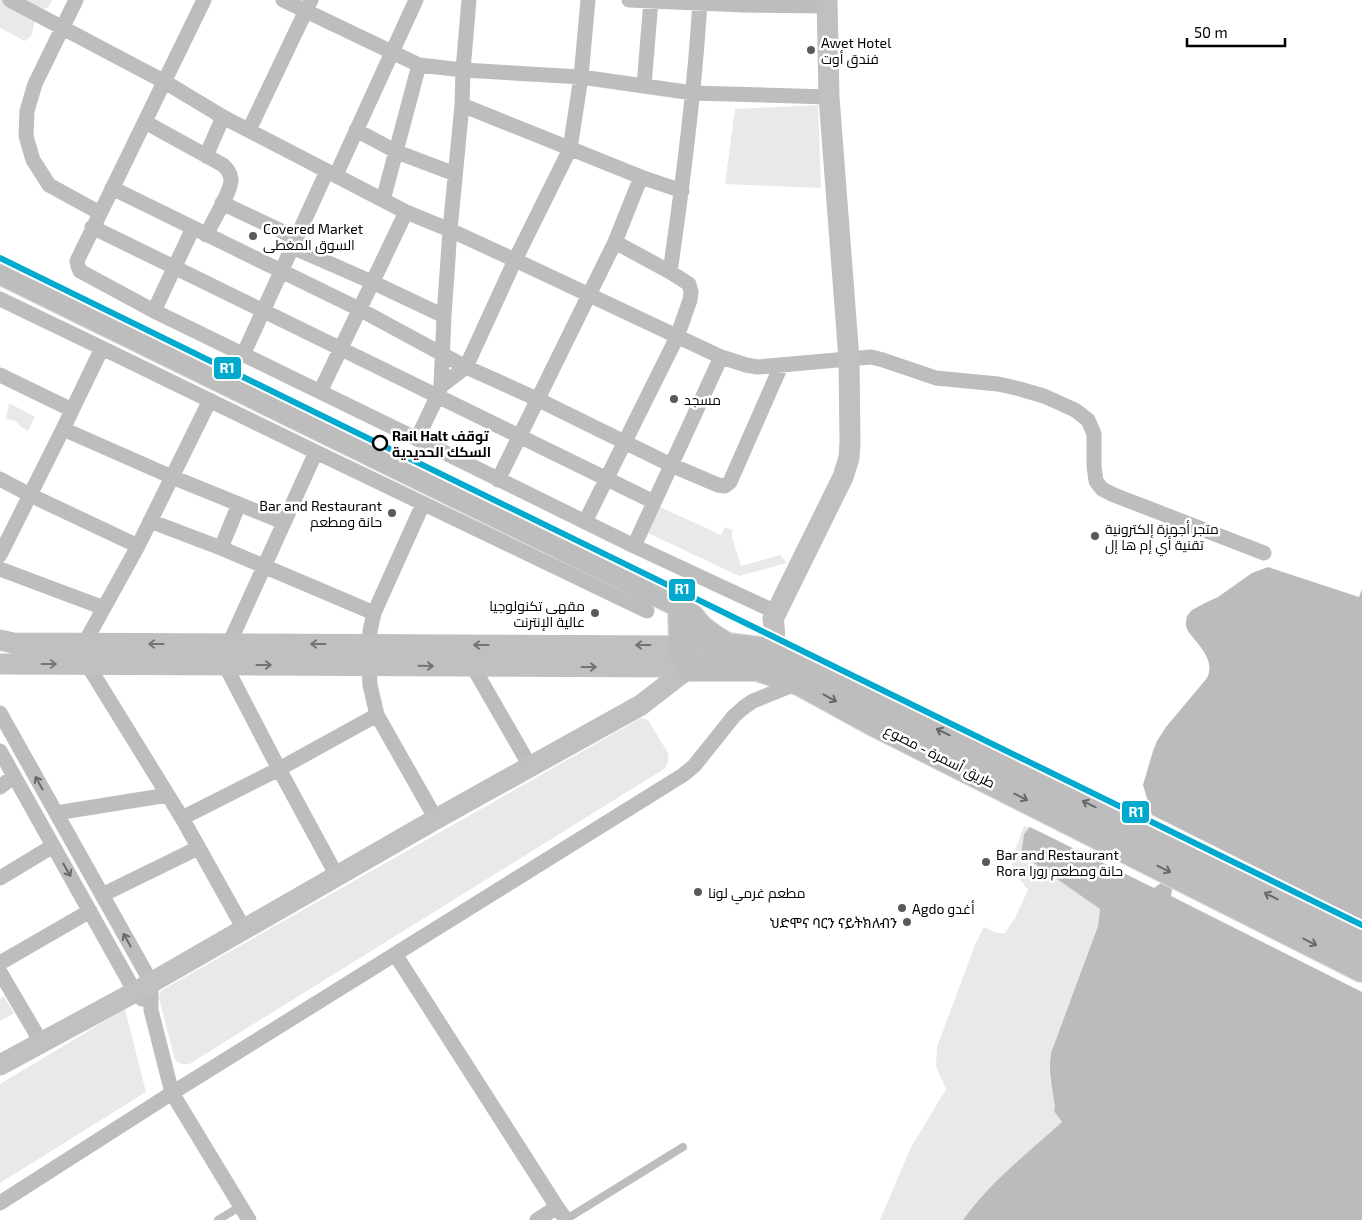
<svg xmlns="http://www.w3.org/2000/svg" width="1362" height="1220" viewBox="0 0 1362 1220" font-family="'Exo 2',Cairo,'Noto Sans Ethiopic',sans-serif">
<rect width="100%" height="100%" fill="#fff"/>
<path fill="#e9e9e9" d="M0,0H52L48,8L41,9L34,24L32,35L25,41L0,28Z
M818,105L821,188L725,184L735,109Z
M9,403L35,417L28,431L21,427L16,421L6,419Z
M660,507L721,535L725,527L732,530V537L741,566L780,555L787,563L739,576L648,533Z
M641,718L648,720L668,753C669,760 668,764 664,769L191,1063C185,1066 180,1064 175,1060L159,998L160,992L164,989Z
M1024,826L1030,827L1024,834L1021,854L1100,909L1098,926L1051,1053C1047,1076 1052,1100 1062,1122L975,1204L963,1220H880L911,1147L946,1089L936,1067L937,1047L975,945L984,927L997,933H1005L1015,918L1028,890L1012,869V858Z
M4,996L14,1013L0,1021V999Z
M125,1009L146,1092L0,1183V1084Z"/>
<path fill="#bbb" d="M1268,567L1359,597L1362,589V920L1152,815L1143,785L1153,751L1157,741L1166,727L1207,678C1216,660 1198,645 1188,631L1186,626V621L1187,616L1192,610L1205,603L1218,597L1252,573Z
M1030,827L1154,888L1165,880L1173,884L1171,896L1362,992V1220H963C990,1182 1028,1153 1062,1122L1054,1111L1055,1107C1052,1087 1048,1073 1051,1053L1098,926L1100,909L1021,854L1024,834Z"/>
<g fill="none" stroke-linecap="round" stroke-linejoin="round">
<g stroke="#dbdbdb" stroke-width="30">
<path id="highway" d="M0,270L673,600L678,603L700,629L712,638L727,647L770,652L784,655L802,662L1362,941
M682,608L683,646L690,667H758L801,682L874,722L1362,968"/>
</g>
<path stroke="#bdbdbd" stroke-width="8" d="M218,1220L241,1206
M565,1220L683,1147"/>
<path stroke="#bdbdbd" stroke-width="15" d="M10,0L165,82L223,117L406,212L450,230L515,260L721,357L746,365L758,367L871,357L883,360L936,378L998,384L1016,388L1044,396L1075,410L1088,420L1094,434V466L1096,481L1102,489L1114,495L1264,553
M76,0L35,84L27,111L26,136L33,160L49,185L100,213
M204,0L77,261L78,266L80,271L154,311L417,439L634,546L776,612
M283,0L419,65L463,70L581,77L693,93L829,97
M629,0L743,5L827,6
M644,86L651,0
M462,105L641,177L682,191
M145,122L223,165C227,169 230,172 231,179C232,190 212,223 206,235
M249,130L311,0
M356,130L397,152L455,174
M206,156L223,117
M336,175L416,0
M112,188L359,309L466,367L537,399L671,465L718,485L725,486L730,482L781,366
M383,200L419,65
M222,203L296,238
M92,227L654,502
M292,247L372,282L444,316
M670,272C683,182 695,91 700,0
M0,299L102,348L316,452L647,611
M154,311L193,228
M243,355L327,171
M0,375L72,410
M441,386L466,367L515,260L570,149L581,77L588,0
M320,392L406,212
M63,429L172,477L283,522
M417,439L437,397L441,386L444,316L450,230L462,105L463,70L469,0
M0,479L30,495L138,546
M498,480L615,242L641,177
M423,504L374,613L370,631L369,665L370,685L377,715L436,819
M150,521L221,548L374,613
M585,522L677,337L690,300L691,292L689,284L670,272L615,242
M634,546L721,357
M221,548L239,504
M0,555L63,429L102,348
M0,569L104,608
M84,644L138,546L210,400
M229,644L316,452
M87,664L182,818L244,929
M225,665L279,769L337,876
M473,667L530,766
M0,713L151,982V1010L172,1093L249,1220
M0,751L135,992L142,999
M0,787L14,776
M56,813L168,795
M182,818L279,769L377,715
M0,878L53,846
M102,895L198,848
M395,954L557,1207L537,1220
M0,963L90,911
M0,972L41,1042
M0,1203L172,1093L683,775L694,766L734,716L743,708L753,701L800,682
M557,1207L566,1220"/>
<path stroke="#c0c0c0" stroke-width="21" d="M0,640L13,643L683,646L727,647
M0,664L690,667
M760,665C774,648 777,640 773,619L843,477L849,458L850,443L849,359L829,97L827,0
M0,1065L135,992L436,819L641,705L690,667"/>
<use href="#highway" stroke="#bdbdbd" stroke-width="28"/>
<g stroke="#fff" stroke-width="10">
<path id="rail-1" d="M0,258C455,479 910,699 1362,925"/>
</g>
<use href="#rail-1" stroke="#00a9ce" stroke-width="6"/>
</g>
<defs><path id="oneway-shaft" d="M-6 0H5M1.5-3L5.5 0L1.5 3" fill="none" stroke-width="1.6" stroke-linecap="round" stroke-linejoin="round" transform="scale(1.25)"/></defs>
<g stroke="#737373">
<use href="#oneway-shaft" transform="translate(156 644) rotate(-180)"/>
<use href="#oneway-shaft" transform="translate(318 644) rotate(180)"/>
<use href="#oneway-shaft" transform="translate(481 645) rotate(-180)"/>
<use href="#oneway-shaft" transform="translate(643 645) rotate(-180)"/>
<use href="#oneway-shaft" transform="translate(49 664)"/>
<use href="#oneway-shaft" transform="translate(264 665)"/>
<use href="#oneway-shaft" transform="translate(426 666) rotate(1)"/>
<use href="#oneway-shaft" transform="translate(589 667)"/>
</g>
<g stroke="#686868">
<use href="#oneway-shaft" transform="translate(830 698) rotate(29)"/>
<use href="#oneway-shaft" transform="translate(943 732) rotate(-154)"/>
<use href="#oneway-shaft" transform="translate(39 783) rotate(-119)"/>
<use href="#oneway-shaft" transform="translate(1021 797) rotate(27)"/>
<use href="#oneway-shaft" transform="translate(1089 804) rotate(-154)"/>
<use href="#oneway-shaft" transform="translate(1164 869) rotate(27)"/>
<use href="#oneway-shaft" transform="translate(67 870) rotate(60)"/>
<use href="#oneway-shaft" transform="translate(1271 896) rotate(-153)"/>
<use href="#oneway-shaft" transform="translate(127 940) rotate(-119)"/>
<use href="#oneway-shaft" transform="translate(1310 942) rotate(27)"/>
</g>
<g fill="#595959" stroke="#fff" stroke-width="2">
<circle cx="811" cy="50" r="5"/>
<circle cx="253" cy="236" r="5"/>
<circle cx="674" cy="399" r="5"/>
<circle cx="392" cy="513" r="5"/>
<circle cx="1095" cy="536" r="5"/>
<circle cx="595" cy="613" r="5"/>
<circle cx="986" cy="862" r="5"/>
<circle cx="698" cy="892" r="5"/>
<circle cx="902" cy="908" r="5"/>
<circle cx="907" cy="922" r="5"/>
</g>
<circle fill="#fff" stroke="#000" stroke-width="2.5" cx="380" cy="443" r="7"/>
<g text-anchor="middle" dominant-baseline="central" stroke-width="5" stroke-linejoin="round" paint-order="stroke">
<g font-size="14" fill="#000" stroke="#fff" text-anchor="start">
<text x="821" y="42">Awet Hotel<tspan x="821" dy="16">فندق أوت</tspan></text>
<text x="263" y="228">Covered Market<tspan x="263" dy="16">السوق المغطى</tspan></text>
<text x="684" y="399">مسجد</text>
<text x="382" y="505" text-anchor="end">Bar and Restaurant<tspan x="382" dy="16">حانة ومطعم</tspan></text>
<text x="1105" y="528">متجر أجهزة إلكترونية<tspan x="1105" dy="16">تقنية أي إم ها إل</tspan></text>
<text x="585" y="605" text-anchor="end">مقهى تكنولوجيا<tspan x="585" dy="16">عالية الإنترنت</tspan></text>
<text x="996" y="854">Bar and Restaurant<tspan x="996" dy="16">Rora حانة ومطعم رورا</tspan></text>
<text x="708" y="892">مطعم غرمي لونا</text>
<text x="912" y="908">Agdo أغدو</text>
<text x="897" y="922" text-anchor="end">ህድሞና ባርን ናይትክለብን</text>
</g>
<g font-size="14" font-weight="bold" fill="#000" stroke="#fff" text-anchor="start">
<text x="392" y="435">Rail Halt توقف<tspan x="392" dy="16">السكك الحديدية</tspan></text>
</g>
<g font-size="14" fill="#000" stroke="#fff">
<text transform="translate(940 756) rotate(27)">طريق أسمرة - مصوع</text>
</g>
</g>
<g stroke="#fff" stroke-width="2">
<rect x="213" y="356" width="29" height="24" rx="5" fill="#00a9ce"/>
<rect x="668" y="578" width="28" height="24" rx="5" fill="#00a9ce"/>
<rect x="1121" y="800" width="29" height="24" rx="5" fill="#00a9ce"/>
</g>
<g font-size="14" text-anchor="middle" font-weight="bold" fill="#fff">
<text x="227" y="373">R1</text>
<text x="682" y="594">R1</text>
<text x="1136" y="817">R1</text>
</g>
<path d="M1187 38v8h98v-8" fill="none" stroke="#000000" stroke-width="2.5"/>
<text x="1194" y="38" font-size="15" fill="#000000" stroke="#ffffff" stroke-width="4" paint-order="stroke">50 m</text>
</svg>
